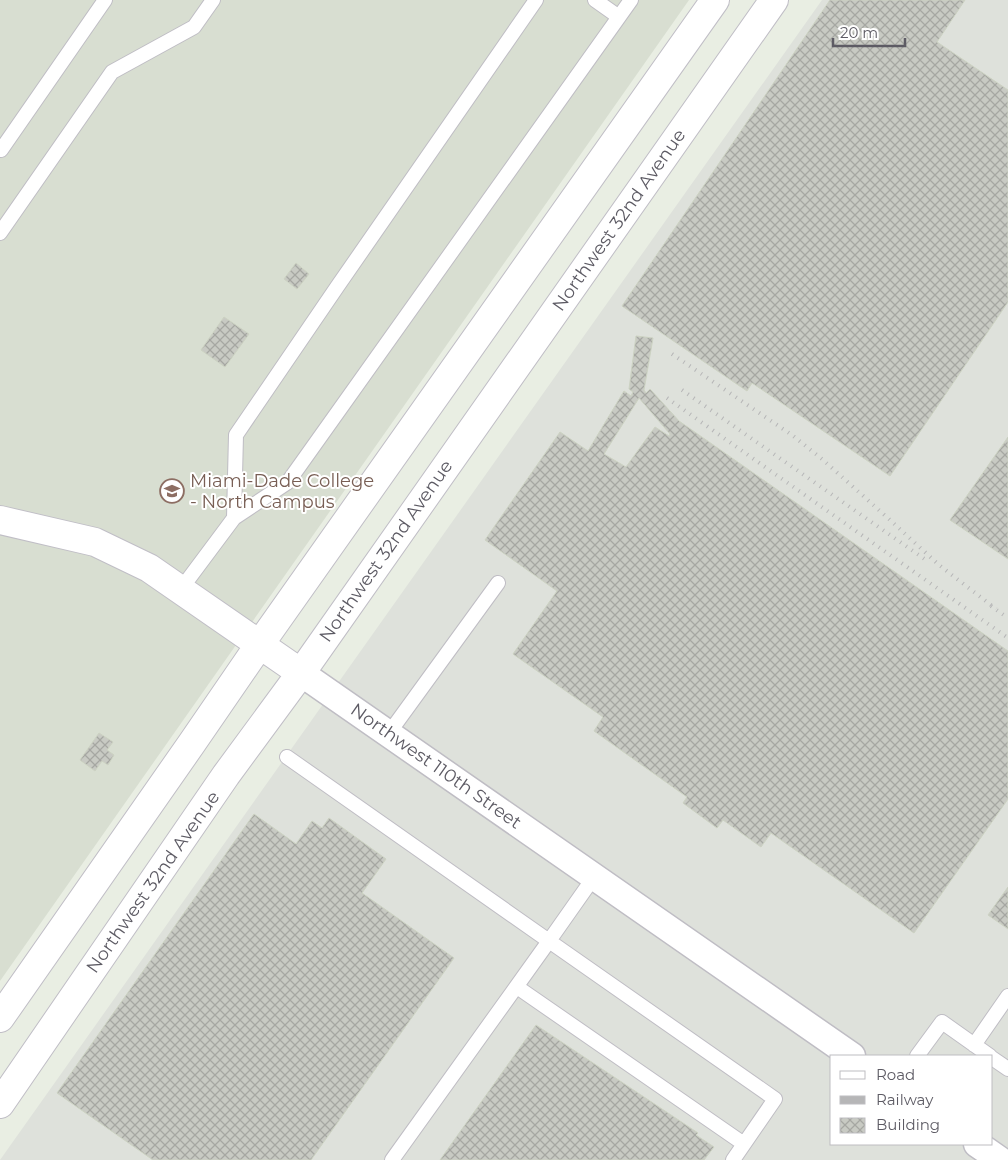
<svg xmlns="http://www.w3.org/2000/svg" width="1008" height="1160" viewBox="0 0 1008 1160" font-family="Montserrat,sans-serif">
<defs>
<pattern id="building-cross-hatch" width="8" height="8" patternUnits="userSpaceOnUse" patternTransform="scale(1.25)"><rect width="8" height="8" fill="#c8cac3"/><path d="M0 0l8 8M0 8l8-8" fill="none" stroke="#a6a7a2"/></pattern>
</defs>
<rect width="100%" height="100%" fill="#e9eee3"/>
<path fill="#dee1db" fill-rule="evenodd" d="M822,0H1008V1160H0ZM832,1056H992V1144H832Z"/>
<path fill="#d8ded1" d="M0,0H689L0,981Z"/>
<path fill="url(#building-cross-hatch)" stroke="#ccd2c2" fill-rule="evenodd" d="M830,0H965L937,42L1008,90V302L890,476L752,383L747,391L622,306Z
M296,263L309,274L297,289L284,279Z
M224,317L249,334L225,367L201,350Z
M636,336L653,338L644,390L646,393L650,389L679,421L1008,651V799L914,933L771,833L761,847L723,820L717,828L683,803L687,797L594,731L603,717L513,654L557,591L485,540L560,432L588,451L624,391L631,396L633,392L629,389ZM639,398L670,434L669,436L655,427L626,467L604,454Z
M1008,437V559L950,520Z
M99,733L113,742L107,750L114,755L108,765L102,761L95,771L80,760Z
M254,814L296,844L312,821L322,828L329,818L386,859L362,893L454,958L311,1160H153L57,1093Z
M1008,887V929L988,915Z
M536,1025L698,1133L696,1135L714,1147L704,1160H440Z"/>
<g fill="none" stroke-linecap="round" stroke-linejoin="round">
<g stroke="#bfbdc4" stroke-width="16">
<path id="lane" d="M595,0L619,17
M1,150L105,0
M0,233L112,72L194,27L213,0
M234,518L236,435L337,287L536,0
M181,589L234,518L288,482L631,0
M389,733L498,583
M287,757L549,941L594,877
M517,987L744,1144
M974,1045L1008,996
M917,1056L942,1022L990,1056
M992,1058L1008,1069
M392,1160L549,941L775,1099L733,1160"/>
</g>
<g stroke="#bfbdc4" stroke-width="29">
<path id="street" d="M301,673L852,1056
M977,1144L1000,1160"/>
</g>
<g stroke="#c0bec6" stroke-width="30">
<path id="secondary" d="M0,520L95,542L149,568L301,673
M0,1018L192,743L260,644L715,0
M0,1104L226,775L301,673L774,0"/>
</g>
<use href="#lane" stroke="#fff" stroke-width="14"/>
<use href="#street" stroke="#fff" stroke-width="26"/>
<use href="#secondary" stroke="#fff" stroke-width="28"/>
<path stroke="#b6b6b7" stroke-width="4" stroke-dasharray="1 6" stroke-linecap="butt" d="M672,354L792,435L822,459L890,520L939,565L996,609
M682,390L926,560
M667,398L1008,638
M991,606L1008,618"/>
</g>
<defs>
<g id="university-ring" transform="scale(1.25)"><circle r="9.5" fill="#fff" stroke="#8d6e63" stroke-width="1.5"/><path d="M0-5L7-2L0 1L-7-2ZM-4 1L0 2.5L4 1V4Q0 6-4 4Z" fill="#8d6e63"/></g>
</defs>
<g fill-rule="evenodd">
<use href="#university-ring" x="172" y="491"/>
</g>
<g text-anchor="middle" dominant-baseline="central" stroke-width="4" stroke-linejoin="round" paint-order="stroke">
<g font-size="18" fill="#5d5b64" stroke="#fff">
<text transform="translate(619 220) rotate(-55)">Northwest 32nd Avenue</text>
<text transform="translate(386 551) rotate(-55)">Northwest 32nd Avenue</text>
<text transform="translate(436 766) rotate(35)">Northwest 110th Street</text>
<text transform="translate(153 882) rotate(-55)">Northwest 32nd Avenue</text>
</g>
<g font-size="18" fill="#785e54" stroke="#fff" text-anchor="start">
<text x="190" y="481">Miami-Dade College<tspan x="190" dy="21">- North Campus</tspan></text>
</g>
</g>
<rect x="830" y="1055" width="162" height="90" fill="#ffffff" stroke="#bebdc1"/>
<rect x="840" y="1071" width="25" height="8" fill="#ffffff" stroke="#bebdc1"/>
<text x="876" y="1080" font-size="15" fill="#5d5b64">Road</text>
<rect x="840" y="1096" width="25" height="8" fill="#b6b6b7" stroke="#bebdc1"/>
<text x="876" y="1105" font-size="15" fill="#5d5b64">Railway</text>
<rect x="840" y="1118" width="25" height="15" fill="url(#building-cross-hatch)" stroke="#bebdc1"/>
<text x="876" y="1130" font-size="15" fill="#5d5b64">Building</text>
<path d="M833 38v8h72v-8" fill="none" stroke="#5d5b64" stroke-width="2.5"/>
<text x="840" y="38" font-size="15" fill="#5d5b64" stroke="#ffffff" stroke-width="4" paint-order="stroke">20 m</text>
</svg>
